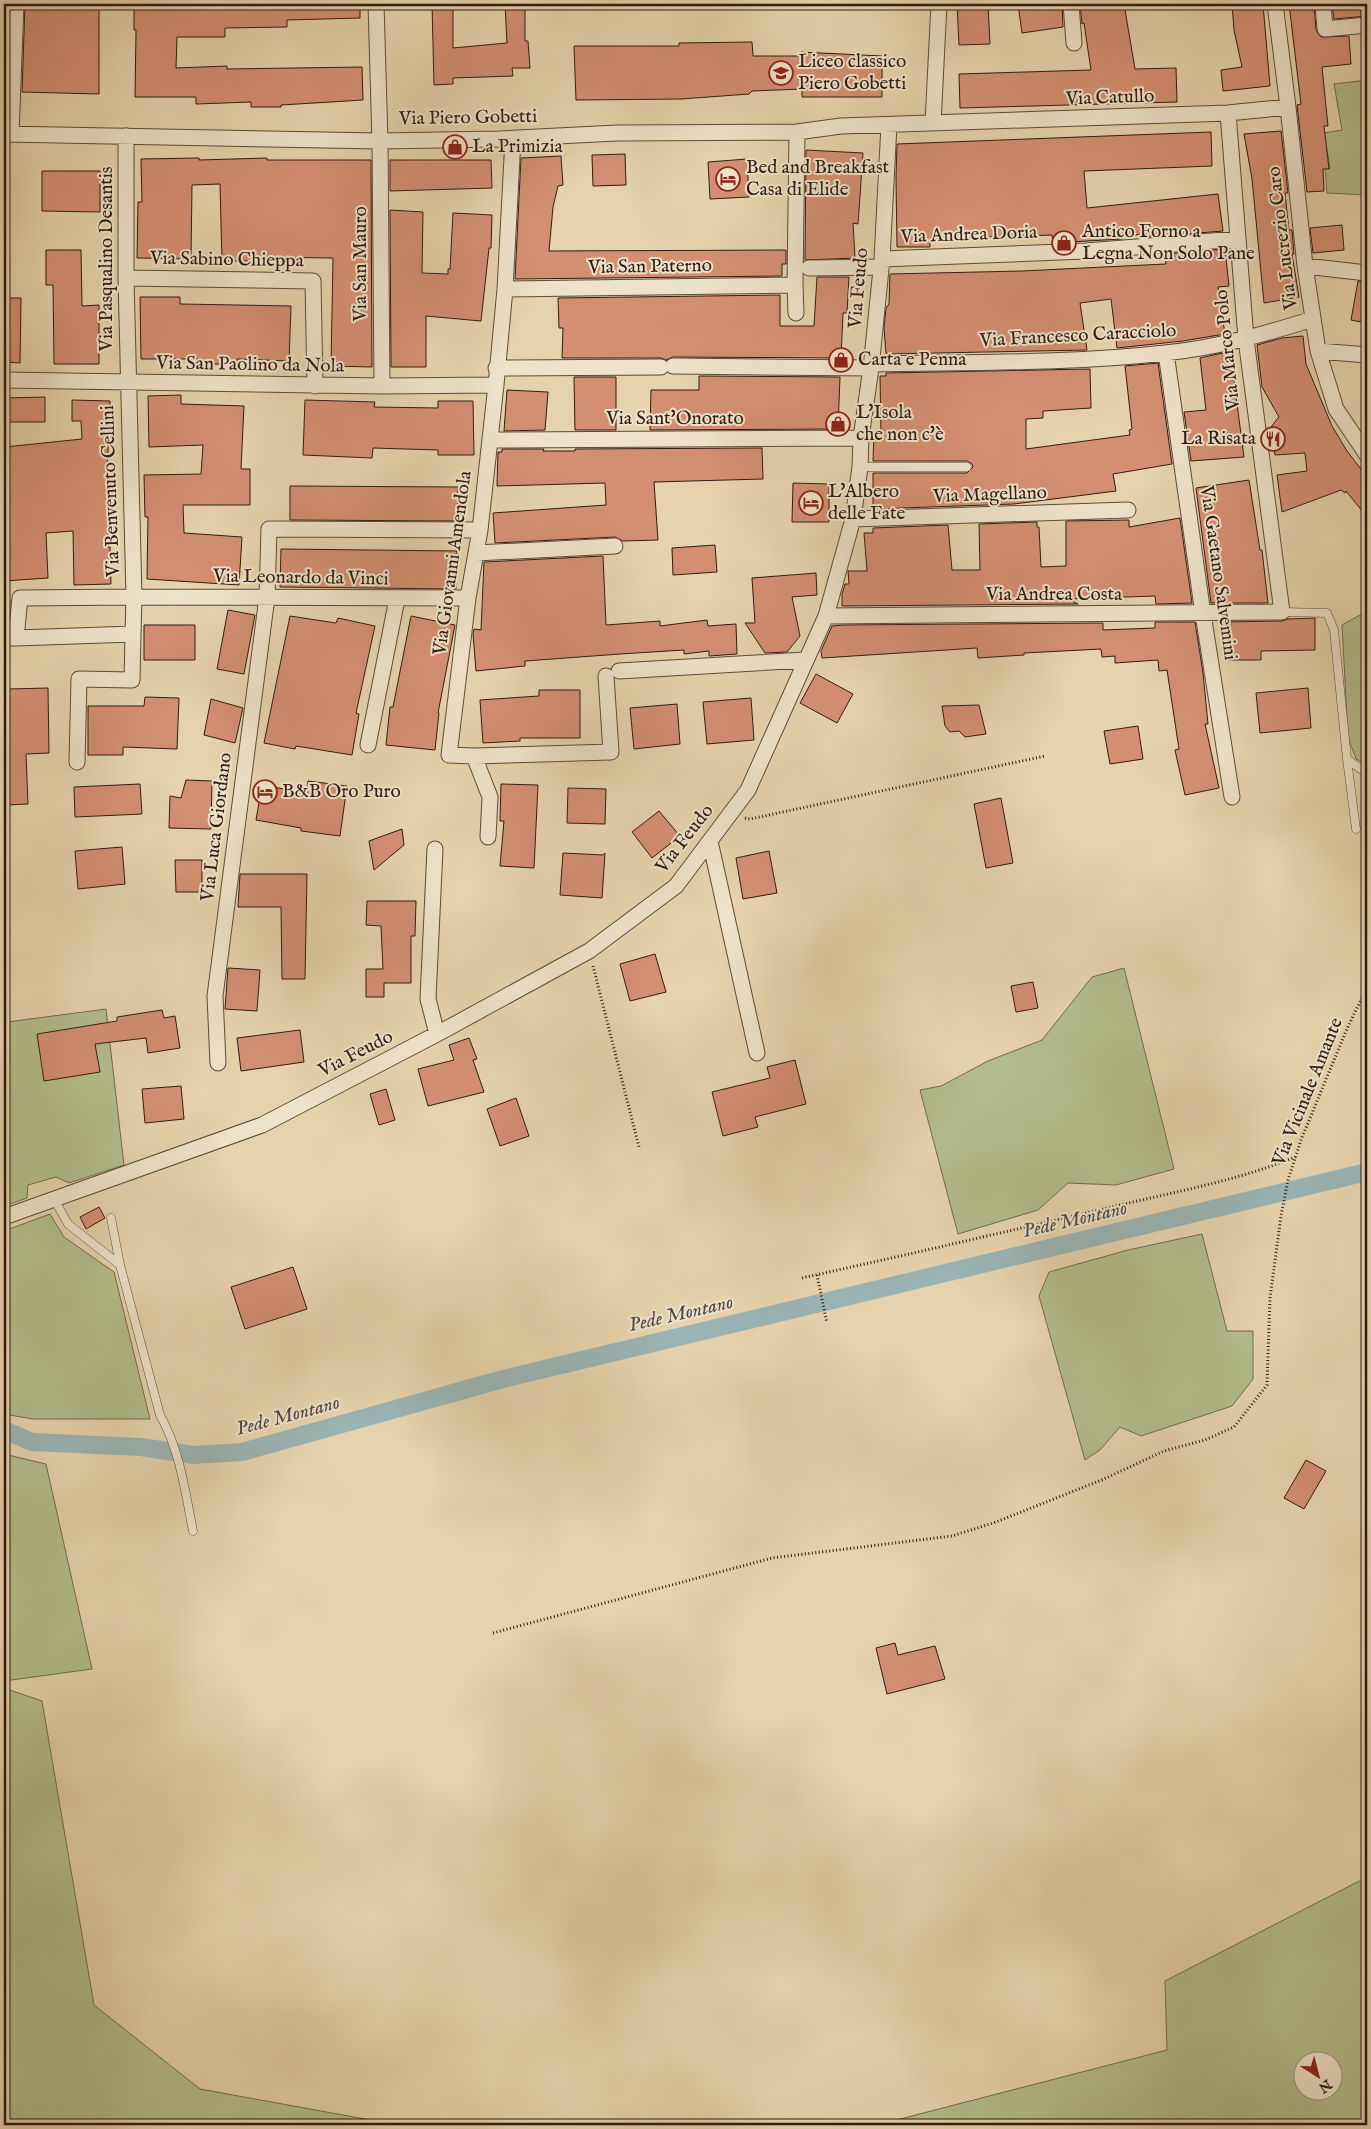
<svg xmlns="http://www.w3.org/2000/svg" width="1371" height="2129" viewBox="0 0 1371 2129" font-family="'IM FELL English',serif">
<rect width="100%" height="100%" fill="#e6d3ad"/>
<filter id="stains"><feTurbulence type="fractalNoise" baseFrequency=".004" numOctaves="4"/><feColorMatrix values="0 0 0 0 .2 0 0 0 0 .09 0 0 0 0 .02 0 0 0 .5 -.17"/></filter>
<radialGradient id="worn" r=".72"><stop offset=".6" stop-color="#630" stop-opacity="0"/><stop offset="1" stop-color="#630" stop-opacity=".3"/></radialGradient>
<path fill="#b3bc8b" stroke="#716c4f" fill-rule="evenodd" d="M1367,80V195L1327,193L1325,168H1330L1324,133L1342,130L1334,84Z
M1367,614V762L1365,763L1356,759L1348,737L1342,625L1360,615Z
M1124,968L1174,1169L1116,1185L1068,1183L1038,1210L958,1234L920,1090L941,1086L988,1061L1042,1040L1092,977Z
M4,1008L7,1022L106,1009L124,1165L69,1183L56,1177L28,1185L27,1198L4,1206Z
M50,1214L64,1237L114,1272L150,1419H33L4,1414V1231Z
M1202,1234L1227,1331H1253V1379L1232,1406L1141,1436L1120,1427L1100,1450L1085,1460L1039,1296L1049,1272L1128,1250Z
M4,1452L8,1455L46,1464L92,1669L4,1681Z
M4,1688L42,1701L94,2005L200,2089L398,2125H4Z
M1367,1877V2125H877L1167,2050L1165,1981ZM1304,2062H1334V2092H1304Z"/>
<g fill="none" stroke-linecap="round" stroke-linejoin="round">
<path stroke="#9ab5b5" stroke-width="18" d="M4,1430L32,1442L141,1447L193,1455L242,1452L503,1379L1367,1172"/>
</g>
<path fill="#d48f72" stroke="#2f1b13" d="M25,4H99V94L22,92Z
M134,4H360V18L287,20V27L225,28V37H177L176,68L227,66V69L362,67L363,100L281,105V107H251V102L196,104V97H135L136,30H134Z
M432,4H453V48L507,43L505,4H525V41H528L530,68H512L513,76L453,78V84L434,85Z
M957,4H988L990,44L959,45Z
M1018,4H1062L1063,27L1022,33Z
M1080,4H1124L1135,69L1176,68L1177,102L960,108L959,74L1091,70L1084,23L1082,24Z
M1232,4H1263L1270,86L1223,91L1221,70L1242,67L1234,30Z
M1289,4H1314L1316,30L1321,37L1349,36L1351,64L1322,67L1328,126H1324L1329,169H1323L1324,191L1307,192L1297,105L1301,104Z
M1332,4H1367V16L1334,19Z
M752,42L753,56H800L801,52L882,56V97H802V89L752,91L749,94L681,99L576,100L574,46H679V43Z
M1281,131L1288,193H1285L1289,230H1292L1294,254H1292L1299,297L1264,303L1252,179L1244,134Z
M1211,132L1212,166L1084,171L1087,208L1218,194L1223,231L1149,237V233L1122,237V239L1053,243L1052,235L988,237L987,240L930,239V247H897L896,178L897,144Z
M806,150L863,153L858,224L853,223L855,258L805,260Z
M625,154L626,185L593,186L592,155Z
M561,156L563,185L558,186L553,207L549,251L786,250V264H782V276L515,279L521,158Z
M199,158V160L267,158V160H371L372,367L331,366L333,258L258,257V261H222L220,184L192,185L191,259L137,258L138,202H142L141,159Z
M747,159L749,197L710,199L708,162Z
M390,160H491L492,188L390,191Z
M42,171H100V212L42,211Z
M390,210L423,212L422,273L448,274V269H450L453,213L492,215L491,248H489L481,321L426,316V367H391Z
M1342,225L1344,250L1313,253L1310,228Z
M1225,249L1229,286L1218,287L1225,334L1183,341L1117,348L1111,299L1080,303L1087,350L886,354L884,328L886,308L889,304L890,274L1022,271L1166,264L1165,254Z
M46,250H81L82,306L99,305V364H54L53,285H46Z
M817,277H849L847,313H843L841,358L673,357L666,360L661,358H562L563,328H559L558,298L780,295V326H814Z
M1358,281L1367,282V323L1351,320Z
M140,297H180V304L291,306L289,361L237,359V364H198V359H141Z
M4,298H21L20,363L4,362Z
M1303,336L1306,364L1332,426L1347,451L1367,477V517L1346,491L1345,493L1341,490L1282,512L1277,475L1307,471L1305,453L1275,455L1271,427L1279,417L1262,387L1257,345L1282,338Z
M1227,352L1228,358H1231L1244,457L1191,461L1184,412L1206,410L1200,358Z
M1158,363L1172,464L1113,474L1116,491L1014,504L873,509V473H967L973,467L972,464L967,461H873L874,433H881L880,376H886V373L1090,369L1091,408L1043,411V418L1026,419V449L1130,435L1129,430L1132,429L1125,366Z
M699,376L840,377L838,429L650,430L651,390H699Z
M574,377H616V430H575Z
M507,390L548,392L545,430L504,431Z
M181,395V404L244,406L241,469H250V505H183L184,533L242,537L239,585L147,579L148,517H145L144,475L201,474L203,445L149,447L148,396Z
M45,397V422H4V398Z
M72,400L110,401L107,476H109L108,547H110L111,584L74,585L73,531L46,533L48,578L4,581V501L10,500L5,447L82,439L81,421H72Z
M305,400L375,402L374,407L438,408V401H473L474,455H438V450L373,448L372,458L303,455Z
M762,448L763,479L654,482L658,540L623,541L615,537L495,543L493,513L606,505L605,483L497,486L498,452H502V449H544L543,451H575V449Z
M1249,480L1260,550H1262L1268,603H1211L1196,488Z
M793,483L829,484V522H792Z
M290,486L458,487L457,521L290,520Z
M1180,518L1192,603L1156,604L1155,596L1068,599L1078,604L842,606V594L845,584H849L848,571H867L864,533H873V528L948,525L952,570H980L979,524L1037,522V527H1039L1041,567L1066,566V521L1129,520V527Z
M715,545L717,572L673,575L672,548Z
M281,549L457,551L456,589L280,587Z
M603,556L606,625L660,621V626L707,620L708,626L736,624L737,654L709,656V651L684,654V650L620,654L525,661V666L476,671L473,634L474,629L481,630L484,562Z
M816,573L817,595L792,597L800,636L787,652L765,653L745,623H755L752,578Z
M228,610L255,615L244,674L217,669Z
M290,616L336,623L338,618L375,626L356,713L359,714L352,755L296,746L295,749L264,743Z
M411,616L455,625L438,713H439L435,750L386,745L390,707H393Z
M1315,618V650L1261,651V660H1224V622L1282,621L1288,619Z
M1155,622H1195L1203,673L1208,724H1205L1219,788L1185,795L1175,750L1179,749L1167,670L1159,671L1158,660L1115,663V656L1102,657L1101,649L1024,653V655L978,658L977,648L822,658L821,651L832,626L843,625L1103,623V630L1155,628Z
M144,625H195V660H144Z
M816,674L853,694L837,723L800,703Z
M48,688L49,753L26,754L28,804L4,805V768H9L8,689Z
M1308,688L1311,728L1260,733L1256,693Z
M539,690H580V738H520V741L483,743L480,700L539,696Z
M145,697L179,698L177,749L123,747V755H88V706H144Z
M751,698L754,740L707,744L703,702Z
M211,699L243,708L235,743L204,735Z
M677,704L680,744L634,749L630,708Z
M979,705L986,734L965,737L959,731L950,732L945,726L942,706Z
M1138,726L1143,759L1110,764L1104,731Z
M186,780L212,781L211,829L169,828L170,796L181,798Z
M308,781L347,786L340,836L301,831V828L256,820L262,785L306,793Z
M140,784L142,814L75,817L74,787Z
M501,784L538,785L534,868L500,866L504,821H500Z
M568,788L606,789L605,824L567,823Z
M1001,798L1013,863L986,868L974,804Z
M659,811L680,836L652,858L632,832Z
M402,829L404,845L374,870L369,841Z
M122,847L125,884L78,889L75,851Z
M769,851L777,893L743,899L736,858Z
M563,853L603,855L605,853L602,898L560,895Z
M175,860H202V892H176Z
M240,874H307L305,979H282L281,907H238Z
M367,901H416L415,936H411V983H384V997H366V969H383L381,926L366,925Z
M655,954L666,992L630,1001L620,964Z
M228,968L260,970L257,1011L225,1009Z
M1033,982L1038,1008L1016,1012L1011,986Z
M162,1010L164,1018L175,1016L180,1048L148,1053L146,1038L95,1044L100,1072L44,1081L37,1034L117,1021V1017Z
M300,1030L304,1062L241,1071L237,1038Z
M469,1038L477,1059L473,1060L484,1092L428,1106L418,1069L454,1060L449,1045Z
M795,1060L806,1104L755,1117L758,1127L723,1136L712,1092L770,1078L767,1067Z
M181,1086L184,1119L145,1123L142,1089Z
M386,1089L395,1120L379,1125L370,1094Z
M516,1098L529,1136L500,1146L487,1109Z
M99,1207L105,1218L86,1229L80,1217Z
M293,1267L307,1309L245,1329L231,1287Z
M1306,1460L1326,1471L1304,1509L1284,1498Z
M895,1643L898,1655L935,1646L945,1679L887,1694L876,1648Z"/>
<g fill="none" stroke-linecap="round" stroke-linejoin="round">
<g stroke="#5d493a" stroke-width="9">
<path id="lane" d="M860,467H967
M1282,612L1327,613L1334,630L1347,759L1356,829
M1347,759L1362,770L1367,769
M54,1199L68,1224L120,1265L160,1415C180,1450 185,1491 193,1531
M111,1218L120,1265"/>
</g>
<g stroke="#5d493a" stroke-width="17">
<path id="street" d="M376,4L380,141L382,386
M1071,4L1074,43
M1275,4L1288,107L1305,266L1318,351L1336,409L1367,455
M1323,4L1325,29L1367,25
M933,123L939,4
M4,134L380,141L499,139L617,133L797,132L841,126L1228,113L1288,107
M11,134L16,4
M126,136V278L134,597L468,598
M513,139L505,289L496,385L480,530L468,598L449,755L474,756L611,752L606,676
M882,259L1086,251L1237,239
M1305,266L1367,273
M809,268L881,267
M126,278L313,281L315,386
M505,289L795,285
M796,313L795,285L797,132
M1318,351L1367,355
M1166,353L1203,614L1232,797
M872,364C969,362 1068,364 1165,353C1216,348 1265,334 1313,319
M673,366L871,368
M496,368L661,367
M4,380L382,386L496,385
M490,440L861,438
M853,519L1128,510
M476,553L615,546
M826,616L1282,612L1246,339L1228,113
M4,638H16L133,634L134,597L20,598L16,638
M619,671L806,660
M368,745L397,599
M474,756L490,797L488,837
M77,762L79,679L132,680L133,634
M710,841L757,1053
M435,849L428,999L437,1034
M218,1063L215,996L267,597L269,529L480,530
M4,1217L262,1125L437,1034L589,951L676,886L748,790L826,616L853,519L860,467L861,438L871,368L882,259L889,125"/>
</g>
<path stroke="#2f1b13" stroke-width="3" stroke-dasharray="1 2.5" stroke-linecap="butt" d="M745,818L750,819L1045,756
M593,966L639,1147
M817,1275L827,1323
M802,1278C906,1255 1009,1231 1112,1207C1173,1192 1237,1181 1295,1157
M493,1633L772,1558L952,1536L996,1522L1104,1479L1164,1451L1205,1440L1234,1427L1267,1385L1270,1298L1281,1216L1288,1180L1301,1140L1346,1031L1367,987"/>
<use href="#lane" stroke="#efe2ca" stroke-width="8"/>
<use href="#street" stroke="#efe2ca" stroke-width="15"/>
</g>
<defs>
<g id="university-ring" transform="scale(1.25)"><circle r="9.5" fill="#efe2ca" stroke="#8f2418" stroke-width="1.5"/><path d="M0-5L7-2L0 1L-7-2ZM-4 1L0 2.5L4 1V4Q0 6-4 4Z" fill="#8f2418"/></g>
<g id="shop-ring" transform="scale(1.25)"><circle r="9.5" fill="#efe2ca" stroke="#8f2418" stroke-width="1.5"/><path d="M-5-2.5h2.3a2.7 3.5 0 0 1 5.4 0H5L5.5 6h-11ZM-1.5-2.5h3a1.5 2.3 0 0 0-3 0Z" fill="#8f2418"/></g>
<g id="hotel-ring" transform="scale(1.25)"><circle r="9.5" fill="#efe2ca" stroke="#8f2418" stroke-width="1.5"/><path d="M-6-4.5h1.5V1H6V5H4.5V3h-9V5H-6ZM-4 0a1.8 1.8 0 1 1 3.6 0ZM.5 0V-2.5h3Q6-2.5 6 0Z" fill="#8f2418"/></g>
<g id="restaurant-ring" transform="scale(1.25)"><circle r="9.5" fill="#efe2ca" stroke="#8f2418" stroke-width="1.5"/><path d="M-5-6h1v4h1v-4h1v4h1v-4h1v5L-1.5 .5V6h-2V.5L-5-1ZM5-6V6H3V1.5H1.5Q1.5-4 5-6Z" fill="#8f2418"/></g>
</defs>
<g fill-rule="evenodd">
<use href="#university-ring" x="781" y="73"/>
<use href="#shop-ring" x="455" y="147"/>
<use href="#hotel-ring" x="728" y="179"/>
<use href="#shop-ring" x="1064" y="243"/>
<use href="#shop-ring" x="841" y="360"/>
<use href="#shop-ring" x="838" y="424"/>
<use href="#restaurant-ring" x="1273" y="439"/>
<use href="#hotel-ring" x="811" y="503"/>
<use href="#hotel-ring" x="265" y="792"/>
</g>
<g text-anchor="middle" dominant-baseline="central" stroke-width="4" stroke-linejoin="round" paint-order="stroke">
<g font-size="19" fill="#2f1b13" stroke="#efe2ca" text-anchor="start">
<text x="798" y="62">Liceo classico<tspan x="798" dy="22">Piero Gobetti</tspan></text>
<text x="472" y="147">La Primizia</text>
<text x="746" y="168">Bed and Breakfast<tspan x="746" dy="22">Casa di Elide</tspan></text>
<text x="1082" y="232">Antico Forno a<tspan x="1082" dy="22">Legna Non Solo Pane</tspan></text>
<text x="858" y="360">Carta e Penna</text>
<text x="856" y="413">L'Isola<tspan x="856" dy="22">che non c'è</tspan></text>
<text x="1256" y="439" text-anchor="end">La Risata</text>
<text x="828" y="492">L'Albero<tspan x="828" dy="22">delle Fate</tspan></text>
<text x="282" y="792">B&amp;B Oro Puro</text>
</g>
<g font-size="19" fill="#2f1b13" stroke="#efe2ca">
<text transform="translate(1110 98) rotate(-2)">Via Catullo</text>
<text transform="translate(468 118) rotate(-1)">Via Piero Gobetti</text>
<text transform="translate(969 235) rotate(-2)">Via Andrea Doria</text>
<text transform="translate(1283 238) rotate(-97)">Via Lucrezio Caro</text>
<text transform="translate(107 259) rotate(-90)">Via Pasqualino Desantis</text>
<text transform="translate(227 260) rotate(1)">Via Sabino Chieppa</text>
<text transform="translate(361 264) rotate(-90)">Via San Mauro</text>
<text transform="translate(650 267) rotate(-1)">Via San Paterno</text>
<text transform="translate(859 288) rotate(-85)">Via Feudo</text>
<text transform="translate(1078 336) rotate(-3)">Via Francesco Caracciolo</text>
<text transform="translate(1228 350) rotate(-96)">Via Marco Polo</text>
<text transform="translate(250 365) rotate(1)">Via San Paolino da Nola</text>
<text x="675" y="419">Via Sant'Onorato</text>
<text transform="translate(111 491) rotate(-92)">Via Benvenuto Cellini</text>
<text transform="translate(990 495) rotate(-2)">Via Magellano</text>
<text transform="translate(453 563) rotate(-82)">Via Giovanni Amendola</text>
<text transform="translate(1218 573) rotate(82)">Via Gaetano Salvemini</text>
<text transform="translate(301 578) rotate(1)">Via Leonardo da Vinci</text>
<text x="1054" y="595">Via Andrea Costa</text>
<text transform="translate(217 827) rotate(-83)">Via Luca Giordano</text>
<text transform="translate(685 839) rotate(-52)">Via Feudo</text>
<text transform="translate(356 1054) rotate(-27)">Via Feudo</text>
<text transform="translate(1308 1092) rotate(-68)">Via Vicinale Amante</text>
</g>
<g font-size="20" font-style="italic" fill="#4f4944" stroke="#efe2ca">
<text transform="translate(1075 1220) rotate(-13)">Pede Montano</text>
<text transform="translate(681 1314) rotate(-13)">Pede Montano</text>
<text transform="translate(288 1416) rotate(-15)">Pede Montano</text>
</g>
</g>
<rect width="1371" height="2129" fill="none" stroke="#e6d3ad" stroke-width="20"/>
<rect x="5" y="5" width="1361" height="2119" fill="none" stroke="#2f1b13" stroke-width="2.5"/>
<rect x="10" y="10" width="1351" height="2109" fill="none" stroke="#2f1b13"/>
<g transform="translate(1318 2076) rotate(144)"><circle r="24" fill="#efe2ca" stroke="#a29281"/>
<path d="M0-4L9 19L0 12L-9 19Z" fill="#8f2418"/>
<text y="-8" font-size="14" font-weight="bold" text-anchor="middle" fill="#2f1b13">N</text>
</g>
<rect width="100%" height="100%" filter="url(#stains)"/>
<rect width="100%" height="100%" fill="url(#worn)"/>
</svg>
